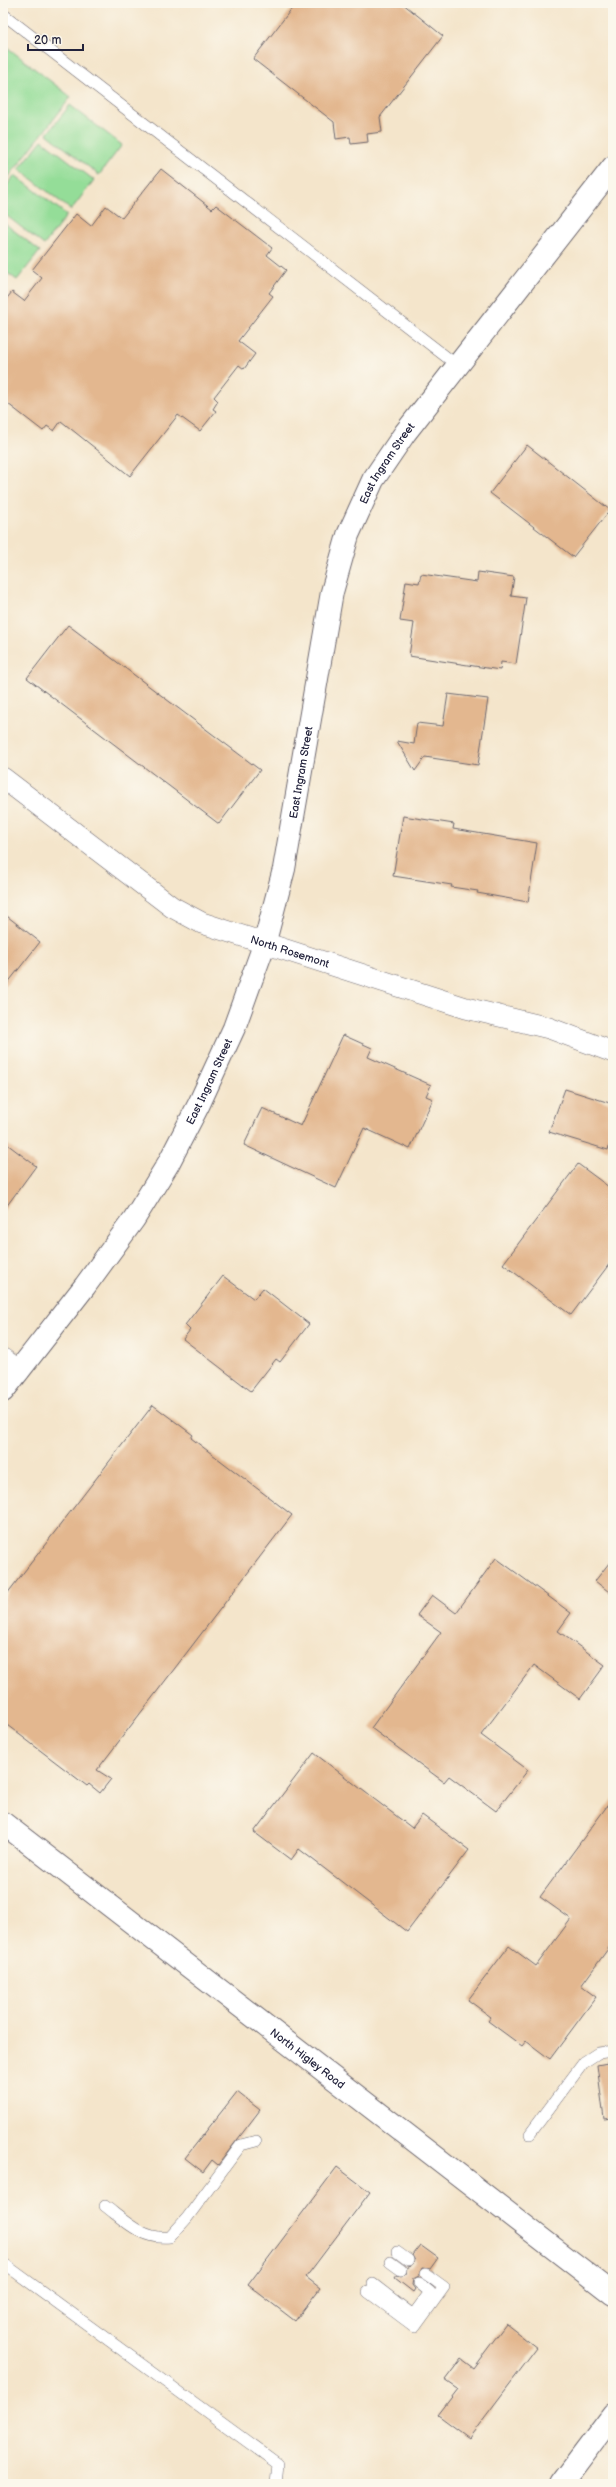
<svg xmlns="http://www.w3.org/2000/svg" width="616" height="2487" viewBox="0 0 616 2487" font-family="'Balsamiq Sans',sans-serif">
<rect width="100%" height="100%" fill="#fbf7ec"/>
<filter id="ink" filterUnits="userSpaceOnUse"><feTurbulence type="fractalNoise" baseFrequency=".025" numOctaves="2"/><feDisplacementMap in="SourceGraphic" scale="8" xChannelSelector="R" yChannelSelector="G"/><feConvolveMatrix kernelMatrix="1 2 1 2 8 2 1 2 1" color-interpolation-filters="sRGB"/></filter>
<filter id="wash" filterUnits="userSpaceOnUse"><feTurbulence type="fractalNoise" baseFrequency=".012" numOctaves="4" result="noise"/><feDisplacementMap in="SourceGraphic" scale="16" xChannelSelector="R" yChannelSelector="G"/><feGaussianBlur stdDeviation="0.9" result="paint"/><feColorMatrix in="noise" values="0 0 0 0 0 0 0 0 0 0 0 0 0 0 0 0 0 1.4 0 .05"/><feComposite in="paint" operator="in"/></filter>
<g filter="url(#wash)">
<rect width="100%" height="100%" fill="#f4e5cb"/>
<path fill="#94dd98" stroke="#5b806a" d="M3,44L71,97L3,184Z
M70,105L122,145L99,175L47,134Z
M42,140L94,180L71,210L19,169Z
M15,175L67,215L44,245L3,213V190Z
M3,222L40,251L17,280L3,270Z"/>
<g id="blocks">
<path fill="#e3b78f" d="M296,3H402L443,36L380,117L382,132L367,134L368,142L351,144L350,137L336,139L334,122L253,59Z
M161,169L212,209L216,205L272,248L267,255L286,270L269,293L273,296L238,341L255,354L244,369L239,365L214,397L218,401L213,409L216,411L200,431L178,415L130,476L61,421L54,431L47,426L43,431L3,400V303L12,292L24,301L42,278L32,270L76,214L91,226L106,206L122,218Z
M527,445L610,510L573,557L490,493Z
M478,572L514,577L511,596L526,598L516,664L501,662L500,670L409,656L414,623L400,621L406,581L419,583L421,574L477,582Z
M68,625L260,770L219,824L27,678Z
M448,694L488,699L478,765L425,757L415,771L397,741L414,744L417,723L443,726Z
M403,816L454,824L453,829L537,843L528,902L477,893L478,891L451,887L452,885L393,876Z
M3,913L40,942L3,989Z
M343,1035L372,1048L368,1057L431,1085L426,1096L433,1099L410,1149L364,1128L336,1188L244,1145L262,1108L301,1126Z
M565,1089L613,1104V1133L608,1150L549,1132Z
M3,1141L36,1166L3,1211Z
M578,1164L613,1190V1259L571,1315L503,1264Z
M223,1276L254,1299L263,1288L309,1324L280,1362L276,1359L251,1391L183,1339L190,1330L185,1325Z
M153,1405L193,1435L191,1438L292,1515L97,1770L111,1779L100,1793L89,1784L87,1786L3,1722V1599Z
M496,1558L571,1613L558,1631L605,1665L580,1699L534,1665L481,1735L528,1770L496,1811L449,1776L444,1782L371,1728L441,1632L417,1615L432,1595L456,1613Z
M613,1558V1595L595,1581Z
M314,1753L412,1828L422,1815L469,1850L407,1932L299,1849L291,1860L254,1832Z
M613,1798V1942L581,1986L596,1997L550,2059L526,2041L522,2046L488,2021L491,2017L468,2000L509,1946L536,1966L571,1919L540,1897Z
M613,2062V2118L604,2119L597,2065Z
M237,2092L260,2110L218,2165L212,2160L203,2172L185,2158Z
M337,2167L370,2192L306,2277L320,2288L295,2321L248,2285Z
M420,2245L438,2258L430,2269L423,2268L419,2276L413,2279L412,2285L415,2289L413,2292L395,2278L397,2275L401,2277L406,2274L407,2267L411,2266L415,2261L412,2255Z
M506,2324L537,2348L469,2438L438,2415L458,2389L445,2380L461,2359L473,2368Z"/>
</g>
</g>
<g filter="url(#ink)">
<use href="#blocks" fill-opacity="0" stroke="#6c666d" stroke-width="1"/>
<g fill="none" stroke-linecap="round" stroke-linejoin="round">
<g stroke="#6c666d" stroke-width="12">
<path id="lane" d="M3,14L458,366
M530,2134L584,2062L598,2053L613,2051
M105,2206C125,2221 143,2240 170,2237L187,2218L241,2145L256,2141
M397,2252L408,2260
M390,2262L401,2270
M3,2263L278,2464L276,2484
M373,2284L413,2315L430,2292L419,2283
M368,2292L415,2327L444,2287L426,2274"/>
</g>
<g stroke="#6c666d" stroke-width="22">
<g id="street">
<path id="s1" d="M3,778L172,907L202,923L466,1008L549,1028L613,1052"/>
<path d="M3,1359L19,1371"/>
</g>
</g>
<g stroke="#6c666d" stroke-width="24">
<g id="secondary">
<path id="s2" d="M3,1391L85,1286L134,1219L168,1164L199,1104L234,1028L264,945L284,869L332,592L348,535L373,480L405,433L613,167"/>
<path id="s3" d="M3,1823L613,2294"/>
</g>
</g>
<g stroke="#6c666d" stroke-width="24">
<path id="primary" d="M561,2484L613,2415"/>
</g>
<use href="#lane" stroke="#fff" stroke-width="11"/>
<use href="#street" stroke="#fff" stroke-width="21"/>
<use href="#secondary" stroke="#fff" stroke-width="22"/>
<use href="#primary" stroke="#fff" stroke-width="22"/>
</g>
</g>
<g text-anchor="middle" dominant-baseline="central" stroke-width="3.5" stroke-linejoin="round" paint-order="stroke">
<g font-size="11" fill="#22223b" stroke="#fbf7ec">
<text stroke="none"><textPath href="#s2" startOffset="1021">East Ingram Street</textPath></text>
<text stroke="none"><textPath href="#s2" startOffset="697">East Ingram Street</textPath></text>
<text stroke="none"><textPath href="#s1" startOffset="339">North Rosemont</textPath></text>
<text stroke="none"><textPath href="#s2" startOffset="373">East Ingram Street</textPath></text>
<text stroke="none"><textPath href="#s3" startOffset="385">North Higley Road</textPath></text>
</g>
</g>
<rect width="616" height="2487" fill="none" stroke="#fbf7ec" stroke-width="16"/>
<path d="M28 44v6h55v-6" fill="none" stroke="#22223b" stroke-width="2"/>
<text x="34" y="44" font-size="12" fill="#22223b" stroke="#fbf7ec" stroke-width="3" paint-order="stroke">20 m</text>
</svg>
